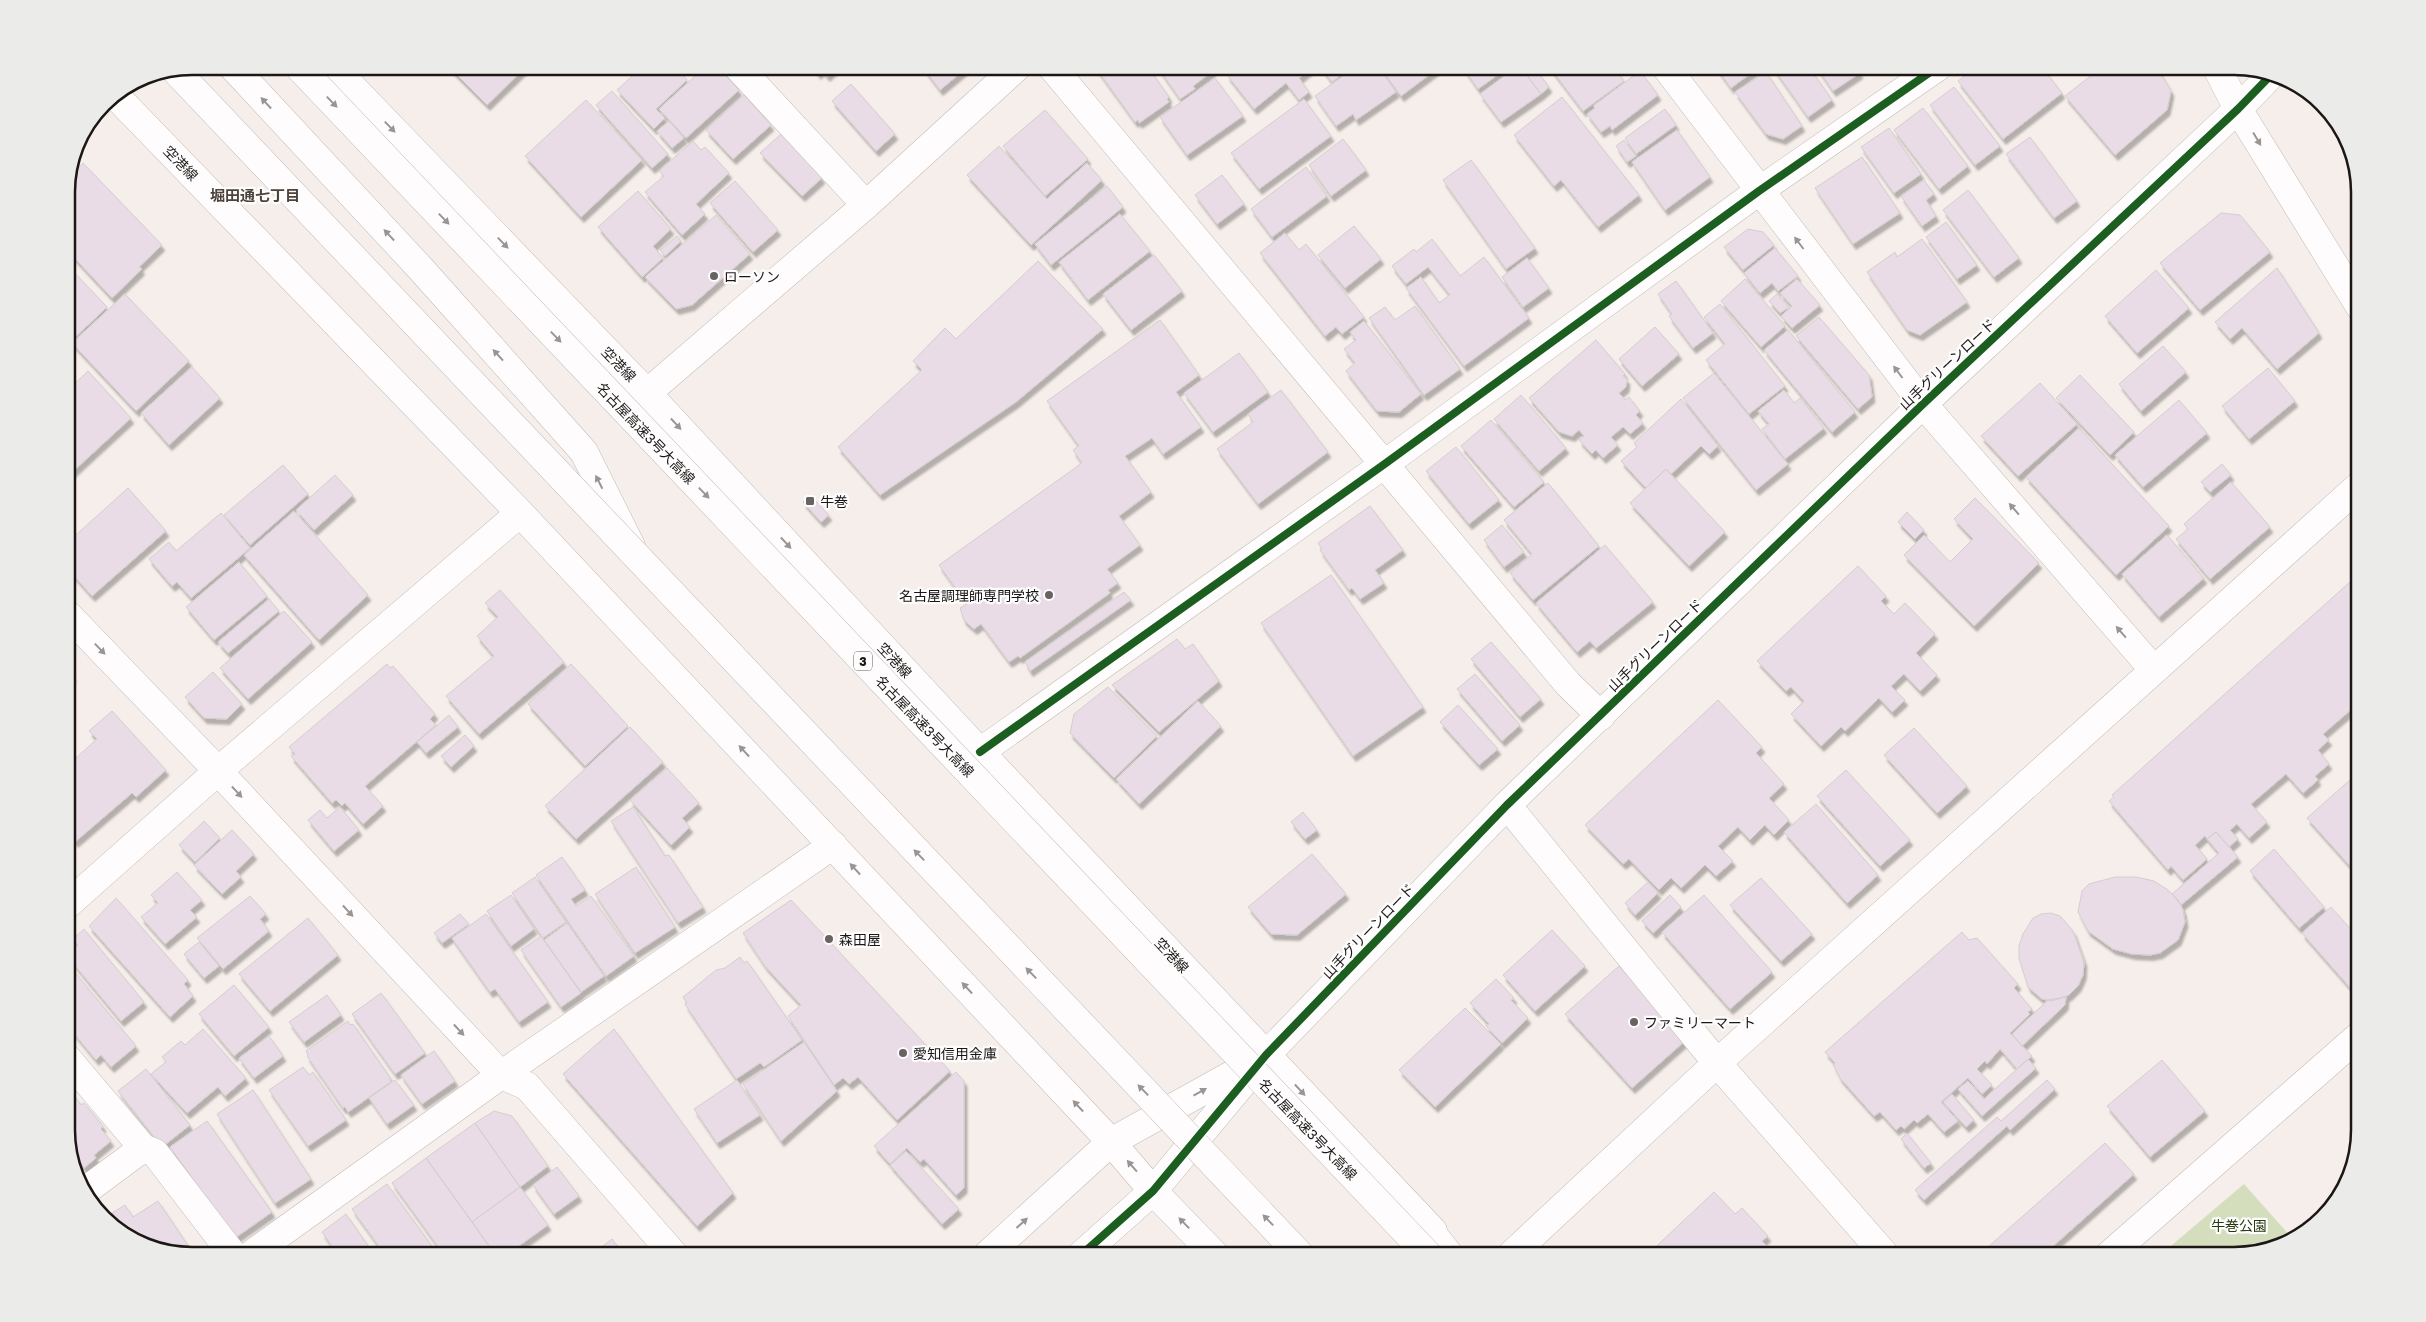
<svg xmlns="http://www.w3.org/2000/svg" width="2426" height="1322" viewBox="0 0 2426 1322" font-family="'Golos Text','Noto Sans JP',sans-serif">
<defs>
<filter id="shadow"><feDropShadow dx="3" dy="5.5" stdDeviation="1" flood-color="#0004"/></filter>
</defs>
<rect width="100%" height="100%" fill="#f6eeea"/>
<path fill="#d4debd" d="M2244,1184L2292,1238L2234,1256H2159Z"/>
<path fill="#e9dce6" stroke="#d3cece" filter="url(#shadow)" d="M448,66H527L487,105Z
M643,66H675L687,80L656,109L665,118L654,129L617,90Z
M706,66H717L739,90L686,138L659,109Z
M812,66H838L827,76L822,70L818,74Z
M922,66H969L940,90Z
M1099,66H1147L1169,97L1167,99L1169,102L1139,123L1138,120L1135,122L1096,68Z
M1157,66H1210L1213,71L1193,86L1195,89L1180,99Z
M1239,66H1314L1299,78L1309,92L1299,100L1286,83L1254,109L1227,75Z
M1320,66H1353L1332,82Z
M1357,66H1378L1396,92L1356,120L1353,114L1336,126L1315,96Z
M1379,66H1441L1401,96Z
M1462,66H1510L1478,89Z
M1518,66H1520L1541,94L1501,122L1480,94Z
M1520,66H1527L1532,75L1537,71L1549,87L1541,94Z
M1555,66H1613L1624,81L1583,111L1551,69Z
M1715,66H1757L1758,68L1731,88Z
M1772,66H1808L1832,100L1808,117Z
M1816,66H1856L1860,73L1833,91Z
M1977,66H2041L2062,93L2003,139L1958,81Z
M2103,66H2156L2171,91L2167,110L2115,155L2065,96Z
M1640,71L1658,95L1612,130L1610,126L1601,132L1587,114L1595,108L1593,106Z
M1766,72L1802,126L1783,139L1766,134L1735,92Z
M1215,78L1243,116L1187,155L1160,117Z
M851,84L895,134L876,151L832,101Z
M1954,87L2000,146L1975,165L1930,105Z
M612,91L668,154L652,168L596,105Z
M744,95L771,125L733,159L706,130Z
M1562,97L1639,195L1598,227L1561,180L1554,186L1514,135Z
M1304,99L1331,136L1259,189L1231,153Z
M586,100L642,160L581,217L525,156Z
M1923,108L1968,166L1939,189L1894,130Z
M1665,109L1676,125L1636,154L1625,138Z
M1045,110L1088,159L1045,196L1003,146Z
M669,121L684,138L672,148L657,131Z
M1889,128L1921,174L1894,193L1861,147Z
M1677,130L1710,177L1665,210L1632,162Z
M782,133L822,178L802,196L760,153Z
M2030,137L2077,201L2054,218L2006,154Z
M1343,139L1366,170L1331,196L1309,165Z
M1624,140L1636,156L1627,162L1616,146Z
M693,141L701,150L705,147L729,173L696,204L705,214L682,235L645,192L664,176L659,171Z
M999,146L1047,199L1087,163L1102,180L1031,245L967,175Z
M1862,157L1900,213L1853,244L1815,188Z
M1471,160L1535,248L1506,269L1443,180Z
M83,163L162,245L139,267L142,269L112,298L67,250V184L70,170L73,173Z
M1306,167L1327,196L1272,237L1251,209Z
M1222,175L1244,204L1217,224L1195,195Z
M1924,180L1934,194L1926,200L1936,216L1922,226L1901,196Z
M735,181L778,230L753,252L710,203Z
M1107,186L1123,207L1051,265L1035,244Z
M1968,190L2019,258L1994,277L1943,210Z
M638,191L671,229L653,246L663,258L642,277L598,227Z
M2221,213L2240,215L2270,252L2200,310L2160,263Z
M1120,214L1150,251L1088,300L1059,262Z
M716,215L750,254L692,305L676,309L645,277Z
M1946,222L1977,265L1957,279L1926,237Z
M1354,226L1381,259L1345,288L1318,255Z
M1748,229L1763,232L1774,245L1743,270L1724,247Z
M1285,233L1299,250L1306,244L1364,317L1342,334L1336,327L1325,336L1260,253Z
M677,236L681,241L665,256L660,250Z
M1432,239L1460,276L1484,257L1529,318L1464,366L1406,288L1421,277L1439,303L1450,295L1428,267L1406,284L1392,266L1414,249L1416,252Z
M1922,239L1967,302L1920,335L1907,330L1867,272L1895,252L1897,257Z
M1775,248L1798,276L1778,291L1772,283L1760,293L1744,273Z
M1154,255L1182,291L1131,330L1103,294Z
M1527,258L1549,288L1523,307L1502,277Z
M1038,261L1103,329L1016,402L880,495L838,447L922,370L913,361L945,328L956,339Z
M2277,268L2319,333L2277,369L2242,328L2230,339L2215,322Z
M71,269L107,307L67,345V273Z
M2156,270L2189,308L2137,353L2105,316Z
M1745,279L1785,326L1761,347L1721,301Z
M1797,279L1820,305L1792,328L1781,316L1792,306L1780,293Z
M1676,281L1713,333L1693,348L1669,316L1672,314L1658,294Z
M125,294L189,361L136,411L72,343Z
M1777,294L1789,307L1780,313L1769,301Z
M1720,304L1785,386L1749,414L1706,360L1725,344L1704,317Z
M1415,306L1460,369L1424,395L1369,318L1385,307L1395,320Z
M1819,317L1869,375L1872,397L1858,409L1796,336Z
M1160,320L1199,375L1176,392L1201,427L1163,454L1152,438L1125,456L1151,492L1119,516L1140,545L1107,569L1118,583L1108,590L1110,593L1020,658L1018,656L1009,662L981,624L974,629L964,620L960,608L967,604L939,565L1082,463L1073,450L1079,446L1047,401Z
M1364,321L1421,394L1399,412L1377,411L1346,371L1355,363L1344,349L1356,340L1350,332Z
M1655,327L1679,354L1642,386L1619,359Z
M1788,330L1855,412L1832,432L1764,350Z
M1596,340L1625,374L1623,376L1627,379L1626,387L1619,393L1625,400L1629,397L1640,411L1636,415L1643,423L1630,434L1623,427L1611,437L1618,445L1603,458L1596,450L1592,454L1579,440L1584,436L1579,430L1572,436L1559,432L1529,398Z
M2163,346L2186,372L2141,411L2119,384Z
M1239,353L1268,392L1213,432L1184,393Z
M192,367L220,398L169,445L141,413Z
M2268,368L2295,401L2249,439L2222,406Z
M88,371L131,418L67,477V391Z
M1714,373L1788,464L1756,490L1683,398Z
M2080,375L2134,432L2110,455L2056,398Z
M2040,383L2077,424L2018,476L1981,436Z
M1281,390L1328,452L1258,504L1217,449L1253,422L1248,414Z
M1784,390L1794,403L1800,398L1824,428L1785,459L1762,429L1769,424L1758,411Z
M1521,395L1566,448L1539,471L1494,419Z
M1681,399L1718,446L1709,454L1701,446L1671,474L1666,469L1646,488L1621,461L1637,447L1634,443Z
M2179,400L2207,433L2143,487L2115,455Z
M1491,420L1544,482L1514,507L1461,446Z
M2079,428L2169,526L2116,575L2026,477Z
M1456,447L1499,500L1469,524L1426,471Z
M2222,464L2231,475L2210,492L2201,482Z
M283,465L308,494L250,545L224,515Z
M1666,469L1725,532L1689,566L1630,503Z
M335,475L353,495L314,530L296,510Z
M2231,482L2270,527L2210,579L2176,539L2188,529L2184,524Z
M1548,483L1599,546L1533,600L1510,573L1532,554L1504,520Z
M128,488L166,531L92,596L67,568V543Z
M811,496L829,515L821,522L803,502Z
M1975,498L2039,563L1974,626L1904,555L1924,535L1950,562L1973,539L1954,519Z
M1370,506L1403,550L1375,570L1384,583L1360,599L1352,588L1349,590L1320,550L1322,549L1318,543Z
M294,511L368,595L319,640L244,555Z
M1907,512L1924,530L1915,539L1898,522Z
M221,513L250,548L191,598L177,582L172,586L149,559L169,542L176,551Z
M1502,525L1524,552L1504,567L1484,540Z
M2167,535L2204,578L2159,617L2122,574Z
M1605,545L1653,602L1596,648L1590,641L1577,652L1536,603Z
M239,562L267,596L214,640L186,607Z
M1858,566L1886,596L1881,601L1894,614L1905,603L1935,634L1916,653L1937,675L1920,691L1904,674L1891,686L1905,700L1892,712L1879,698L1845,731L1841,727L1821,746L1791,714L1804,701L1791,687L1786,691L1757,661Z
M2360,573V702L2323,734L2329,740L2318,750L2329,764L2315,776L2318,780L2303,793L2286,774L2251,804L2267,822L2249,838L2237,824L2230,830L2238,839L2229,847L2216,832L2207,839L2205,836L2195,845L2207,859L2183,880L2171,866L2168,870L2109,801L2114,797L2112,795Z
M1331,575L1423,707L1353,756L1261,623Z
M500,590L564,662L479,734L446,696L494,656L477,636L498,617L485,603Z
M1124,592L1131,600L1030,671L1025,662Z
M269,599L279,611L228,653L218,642Z
M284,611L312,642L248,699L220,668Z
M1177,639L1185,649L1193,644L1219,681L1159,732L1112,685Z
M1491,642L1541,699L1520,717L1471,659Z
M387,664L390,668L393,666L435,714L430,719L436,725L365,786L383,806L363,824L345,803L342,806L336,800L332,803L291,756L295,754L289,747Z
M571,664L628,726L585,766L528,704Z
M67,665L73,677L67,684Z
M213,672L242,704L227,719L204,718L185,697Z
M1475,674L1520,725L1502,741L1457,689Z
M1108,687L1157,736L1114,778L1070,733L1074,714Z
M1718,700L1762,747L1756,753L1784,784L1769,798L1789,820L1774,835L1765,825L1750,840L1738,827L1718,846L1733,861L1716,876L1705,865L1681,888L1671,878L1659,890L1629,859L1623,864L1585,825Z
M1198,701L1221,726L1139,804L1116,779Z
M1458,705L1498,749L1479,765L1440,722Z
M112,711L166,770L136,797L132,793L75,842L67,832V766L97,739L89,731Z
M449,715L458,727L426,753L417,742Z
M630,727L663,762L576,839L545,806Z
M1914,728L1967,786L1937,813L1884,755Z
M465,735L474,746L451,767L441,756Z
M667,768L699,803L682,818L690,827L671,845L630,800Z
M1846,770L1910,840L1880,866L1817,796Z
M2360,771V875L2359,876L2307,818Z
M1816,804L1878,875L1847,903L1784,832Z
M340,807L359,830L334,851L308,820L320,810L327,818Z
M633,807L665,856L669,855L703,907L678,923L611,821Z
M1303,812L1317,830L1305,839L1291,822Z
M204,821L220,838L195,862L179,845Z
M232,830L254,854L236,871L241,877L222,894L194,865Z
M2216,832L2238,857L2181,905L2172,894L2219,853L2207,839Z
M2274,849L2324,907L2299,928L2250,871Z
M1312,854L1346,894L1297,935L1271,934L1248,907Z
M562,857L585,890L571,899L576,906L591,896L634,956L606,976L536,875Z
M636,867L675,927L635,953L595,894Z
M177,872L202,900L190,910L197,917L165,944L141,917L158,903L151,895Z
M535,877L566,922L543,938L512,893Z
M2115,877H2136L2154,881L2168,890L2179,901L2183,910L2185,922L2178,940L2160,953L2150,955L2132,954L2113,949L2088,931L2078,912L2082,891L2089,884Z
M1761,878L1812,934L1781,961L1730,905Z
M1648,882L1658,893L1635,915L1625,903Z
M511,895L534,929L511,946L487,911Z
M1670,895L1681,907L1653,933L1642,921Z
M1704,895L1772,972L1730,1009L1662,932Z
M250,896L266,914L260,919L269,931L223,969L197,938Z
M116,898L188,980L184,984L193,996L170,1017L89,926Z
M791,900L950,1071L897,1120L858,1077L849,1084L843,1078L834,1085L788,1016L801,1005L765,966L743,933Z
M2331,907L2360,940V985L2353,991L2302,933Z
M2051,913L2060,916L2073,931L2084,962L2083,975L2078,986L2069,995L2052,1001L2042,999L2028,987L2019,958V946L2023,934L2033,918L2041,914Z
M460,914L469,924L442,943L434,933Z
M486,914L548,1002L519,1022L495,989L490,992L452,938Z
M308,918L338,955L270,1011L239,974Z
M567,923L604,976L581,992L544,940Z
M84,929L144,1002L121,1021L67,956L78,945L73,939Z
M1552,930L1585,966L1535,1011L1503,975Z
M1962,932L1969,940L1977,938L2018,984L2014,988L2032,1009L2028,1012L2030,1014L2010,1033L2032,1056L2017,1069L2000,1049L1987,1064L1985,1061L1977,1069L1992,1085L1982,1094L1968,1078L1941,1102L1958,1121L1944,1132L1928,1114L1917,1123L1914,1120L1904,1129L1901,1126L1896,1130L1880,1112L1874,1116L1840,1078L1833,1064L1835,1063L1825,1052Z
M541,936L581,993L561,1007L521,950Z
M199,942L219,966L204,978L184,954Z
M740,957L744,963L747,961L802,1040L764,1067L760,1063L736,1079L685,1004L687,1003L683,997L716,970L725,968Z
M67,963L136,1046L111,1067L101,1055L96,1060L67,1025Z
M1619,966L1686,1040L1632,1088L1565,1014Z
M1496,979L1514,998L1511,1000L1528,1018L1502,1043L1486,1026L1489,1024L1470,1003Z
M234,985L269,1027L234,1056L199,1014Z
M381,993L425,1053L395,1074L352,1014Z
M327,995L341,1015L304,1042L289,1022Z
M2066,997L2065,1005L2022,1046L2012,1034L2048,1000Z
M1465,1008L1501,1044L1435,1107L1399,1070Z
M348,1021L350,1025L353,1024L389,1076L391,1082L348,1112L345,1107L343,1108L307,1056L308,1055L306,1051Z
M203,1029L246,1078L225,1096L218,1087L187,1113L151,1074L166,1062L162,1057L181,1041L185,1045Z
M614,1029L733,1193L697,1226L563,1074Z
M269,1036L283,1056L254,1078L239,1058Z
M804,1042L837,1091L781,1141L743,1084Z
M434,1051L455,1081L422,1104L401,1075Z
M2028,1059L2036,1068L1982,1116L1958,1089L1968,1081L1984,1099Z
M2162,1060L2205,1111L2150,1157L2107,1106Z
M303,1067L309,1075L313,1072L346,1120L308,1146L269,1090Z
M146,1069L190,1125L162,1147L118,1091Z
M956,1072L964,1081V1188L956,1195L924,1159L920,1162L907,1148L890,1164L874,1146Z
M395,1080L414,1105L387,1124L369,1098Z
M737,1080L760,1115L717,1143L694,1109Z
M2047,1080L2055,1089L2010,1130L2007,1126L1924,1200L1915,1190L1997,1117L2001,1121Z
M253,1090L311,1179L275,1203L217,1114Z
M1952,1094L1974,1120L1966,1127L1943,1102Z
M76,1098L81,1105L84,1103L103,1126L101,1129L111,1141L94,1155L96,1158L84,1168L71,1151L67,1138V1106Z
M494,1111L512,1116L548,1166L520,1187L475,1123Z
M207,1121L272,1212L235,1238L170,1147Z
M475,1123L520,1187L472,1222L426,1158Z
M1907,1133L1931,1163L1924,1168L1901,1139Z
M2105,1143L2134,1174L2042,1256H1978Z
M906,1151L959,1209L942,1224L890,1165Z
M426,1158L472,1222L496,1256H445L392,1183Z
M557,1167L579,1196L554,1214L533,1185Z
M387,1184L439,1256H386L352,1209Z
M2347,1185V1186L2334,1200L2332,1198Z
M520,1187L548,1225L505,1256H496L472,1222Z
M1714,1192L1735,1214L1742,1208L1768,1236L1762,1241L1776,1256H1646Z
M96,1200L109,1219L91,1203Z
M158,1201L195,1256L136,1243L125,1233L112,1213L125,1205L133,1217Z
M346,1214L375,1256H322L320,1254L332,1246L322,1232Z
M612,1239L625,1256H590Z"/>
<g fill="none" stroke-linecap="round" stroke-linejoin="round">
<g stroke="#c2bcb8" stroke-width="29">
<path id="minor" d="M737,66L866,205
M1051,66L1568,684L1601,716
M1665,66L1923,404L2153,669
M2216,66L2238,109L2360,307
M647,393L866,205L1018,66
M67,614L218,771L501,1075L527,1086L675,1256
M980,752L1386,463L1759,191L1939,66
M1507,805L1717,1063L1886,1256
M67,905L218,771L520,513
M67,1058L143,1148L155,1153L234,1256
M85,1191L143,1148
M249,1256L501,1075L833,845
M986,1256L1111,1142L1253,1063
M1080,1256L1153,1191L1266,1055L1507,805L1923,404L2238,109L2271,75
M1510,1256L1717,1063L2360,485
M2108,1256L2360,1035"/>
</g>
<g stroke="#c2bcb8" stroke-width="29">
<path id="major" d="M332,66L647,393L980,752L1433,1231
M115,95L520,513L1111,1142L1153,1191L1216,1256"/>
</g>
<g stroke="#c2bcb8" stroke-width="29">
<path id="highway" d="M232,66L421,269L584,452L631,546
M1416,1213L1450,1256"/>
</g>
<use href="#minor" stroke="#fefcfc" stroke-width="28"/>
<use href="#major" stroke="#fefcfc" stroke-width="28"/>
<use href="#highway" stroke="#fefcfc" stroke-width="28"/>
<g stroke="#c2bcb8" stroke-width="29" stroke-linecap="butt">
<path id="highway-bridge" d="M298,66L1429,1256
M175,70L1301,1256"/>
</g>
<use href="#highway-bridge" stroke="#fefcfc" stroke-width="28"/>
<g stroke="#fdfdfd" stroke-width="11">
<path id="cycleway" d="M980,752L1386,463L1759,191L1939,66
M1080,1256L1153,1191L1266,1055L1507,805L1923,404L2238,109L2271,75"/>
</g>
<use href="#cycleway" stroke="#1b5e20" stroke-width="8"/>
</g>
<defs><path id="oneway-solid" d="M-6-.8H1V-3.2L6.5 0L1 3.2V.8H-6Z" transform="scale(1.25)"/></defs>
<g fill="#989594">
<use href="#oneway-solid" transform="translate(332 102) rotate(46)"/>
<use href="#oneway-solid" transform="translate(266 103) rotate(-133)"/>
<use href="#oneway-solid" transform="translate(390 127) rotate(46)"/>
<use href="#oneway-solid" transform="translate(2257 139) rotate(59)"/>
<use href="#oneway-solid" transform="translate(444 219) rotate(46)"/>
<use href="#oneway-solid" transform="translate(389 235) rotate(-133)"/>
<use href="#oneway-solid" transform="translate(503 243) rotate(46)"/>
<use href="#oneway-solid" transform="translate(1799 243) rotate(-127)"/>
<use href="#oneway-solid" transform="translate(556 337) rotate(46)"/>
<use href="#oneway-solid" transform="translate(498 355) rotate(-132)"/>
<use href="#oneway-solid" transform="translate(1898 372) rotate(-127)"/>
<use href="#oneway-solid" transform="translate(676 424) rotate(47)"/>
<use href="#oneway-solid" transform="translate(599 482) rotate(-117)"/>
<use href="#oneway-solid" transform="translate(704 493) rotate(46)"/>
<use href="#oneway-solid" transform="translate(2014 509) rotate(-131)"/>
<use href="#oneway-solid" transform="translate(786 543) rotate(47)"/>
<use href="#oneway-solid" transform="translate(2121 632) rotate(-131)"/>
<use href="#oneway-solid" transform="translate(100 649) rotate(46)"/>
<use href="#oneway-solid" transform="translate(744 751) rotate(-133)"/>
<use href="#oneway-solid" transform="translate(237 792) rotate(47)"/>
<use href="#oneway-solid" transform="translate(919 855) rotate(-134)"/>
<use href="#oneway-solid" transform="translate(855 869) rotate(-133)"/>
<use href="#oneway-solid" transform="translate(348 911) rotate(47)"/>
<use href="#oneway-solid" transform="translate(1031 973) rotate(-134)"/>
<use href="#oneway-solid" transform="translate(967 988) rotate(-133)"/>
<use href="#oneway-solid" transform="translate(459 1030) rotate(47)"/>
<use href="#oneway-solid" transform="translate(1143 1090) rotate(-134)"/>
<use href="#oneway-solid" transform="translate(1300 1090) rotate(47)"/>
<use href="#oneway-solid" transform="translate(1200 1092) rotate(-29)"/>
<use href="#oneway-solid" transform="translate(1078 1106) rotate(-133)"/>
<use href="#oneway-solid" transform="translate(1132 1166) rotate(-131)"/>
<use href="#oneway-solid" transform="translate(1268 1220) rotate(-134)"/>
<use href="#oneway-solid" transform="translate(1022 1223) rotate(-42)"/>
<use href="#oneway-solid" transform="translate(1184 1223) rotate(-134)"/>
</g>
<g fill="#686260" stroke="#fdfdfd" stroke-width="2">
<circle cx="714" cy="276" r="5"/>
<rect x="805" y="496" width="10" height="10" rx="2.5"/>
<circle cx="1049" cy="595" r="5"/>
<circle cx="829" cy="939" r="5"/>
<circle cx="1634" cy="1022" r="5"/>
<circle cx="903" cy="1053" r="5"/>
</g>
<g text-anchor="middle" dominant-baseline="central" stroke-width="4.5" stroke-linejoin="round" paint-order="stroke">
<rect fill="#fdfdfd" stroke="#605c5b" stroke-width="1" x="854" y="651.5" width="18" height="19" rx="4"/>
<g font-size="12" font-weight="bold" fill="#1c1715">
<text x="863" y="661">3</text>
</g>
<g font-size="14" fill="#1c1715" stroke="#fdfdfd">
<text transform="translate(181 163) rotate(46)">空港線</text>
<text transform="translate(619 364) rotate(46)">空港線</text>
<text transform="translate(1947 364) rotate(-43)">山手グリーンロード</text>
<text transform="translate(646 433) rotate(46)">名古屋高速3号大高線</text>
<text transform="translate(1655 645) rotate(-44)">山手グリーンロード</text>
<text transform="translate(895 660) rotate(47)">空港線</text>
<text transform="translate(925 726) rotate(46)">名古屋高速3号大高線</text>
<text transform="translate(1368 931) rotate(-46)">山手グリーンロード</text>
<text transform="translate(1172 955) rotate(47)">空港線</text>
<text transform="translate(1308 1129) rotate(46)">名古屋高速3号大高線</text>
</g>
<g font-size="14" fill="#1c1715" stroke="#fdfdfd" text-anchor="start">
<text x="724" y="276">ローソン</text>
<text x="820" y="501">牛巻</text>
<text x="1039" y="595" text-anchor="end">名古屋調理師専門学校</text>
<text x="839" y="939">森田屋</text>
<text x="1644" y="1022">ファミリーマート</text>
<text x="913" y="1053">愛知信用金庫</text>
</g>
<g font-size="14" fill="#283611" stroke="#fdfdfd">
<text x="2239" y="1225">牛巻公園</text>
</g>
<g font-size="15" font-weight="bold" fill="#4e423c" stroke="#fdfdfd">
<text x="255" y="195">堀田通七丁目</text>
</g>
</g>
<path d="M0 0H2426V1322H0ZM192 75H2234A117 117 0 0 1 2351 192V1130A117 117 0 0 1 2234 1247H192A117 117 0 0 1 75 1130V192A117 117 0 0 1 192 75Z" fill="#ebebea" fill-rule="evenodd"/>
<path fill="none" stroke="#1c1715" stroke-width="2.5" d="M192 75H2234A117 117 0 0 1 2351 192V1130A117 117 0 0 1 2234 1247H192A117 117 0 0 1 75 1130V192A117 117 0 0 1 192 75Z"/>
</svg>
